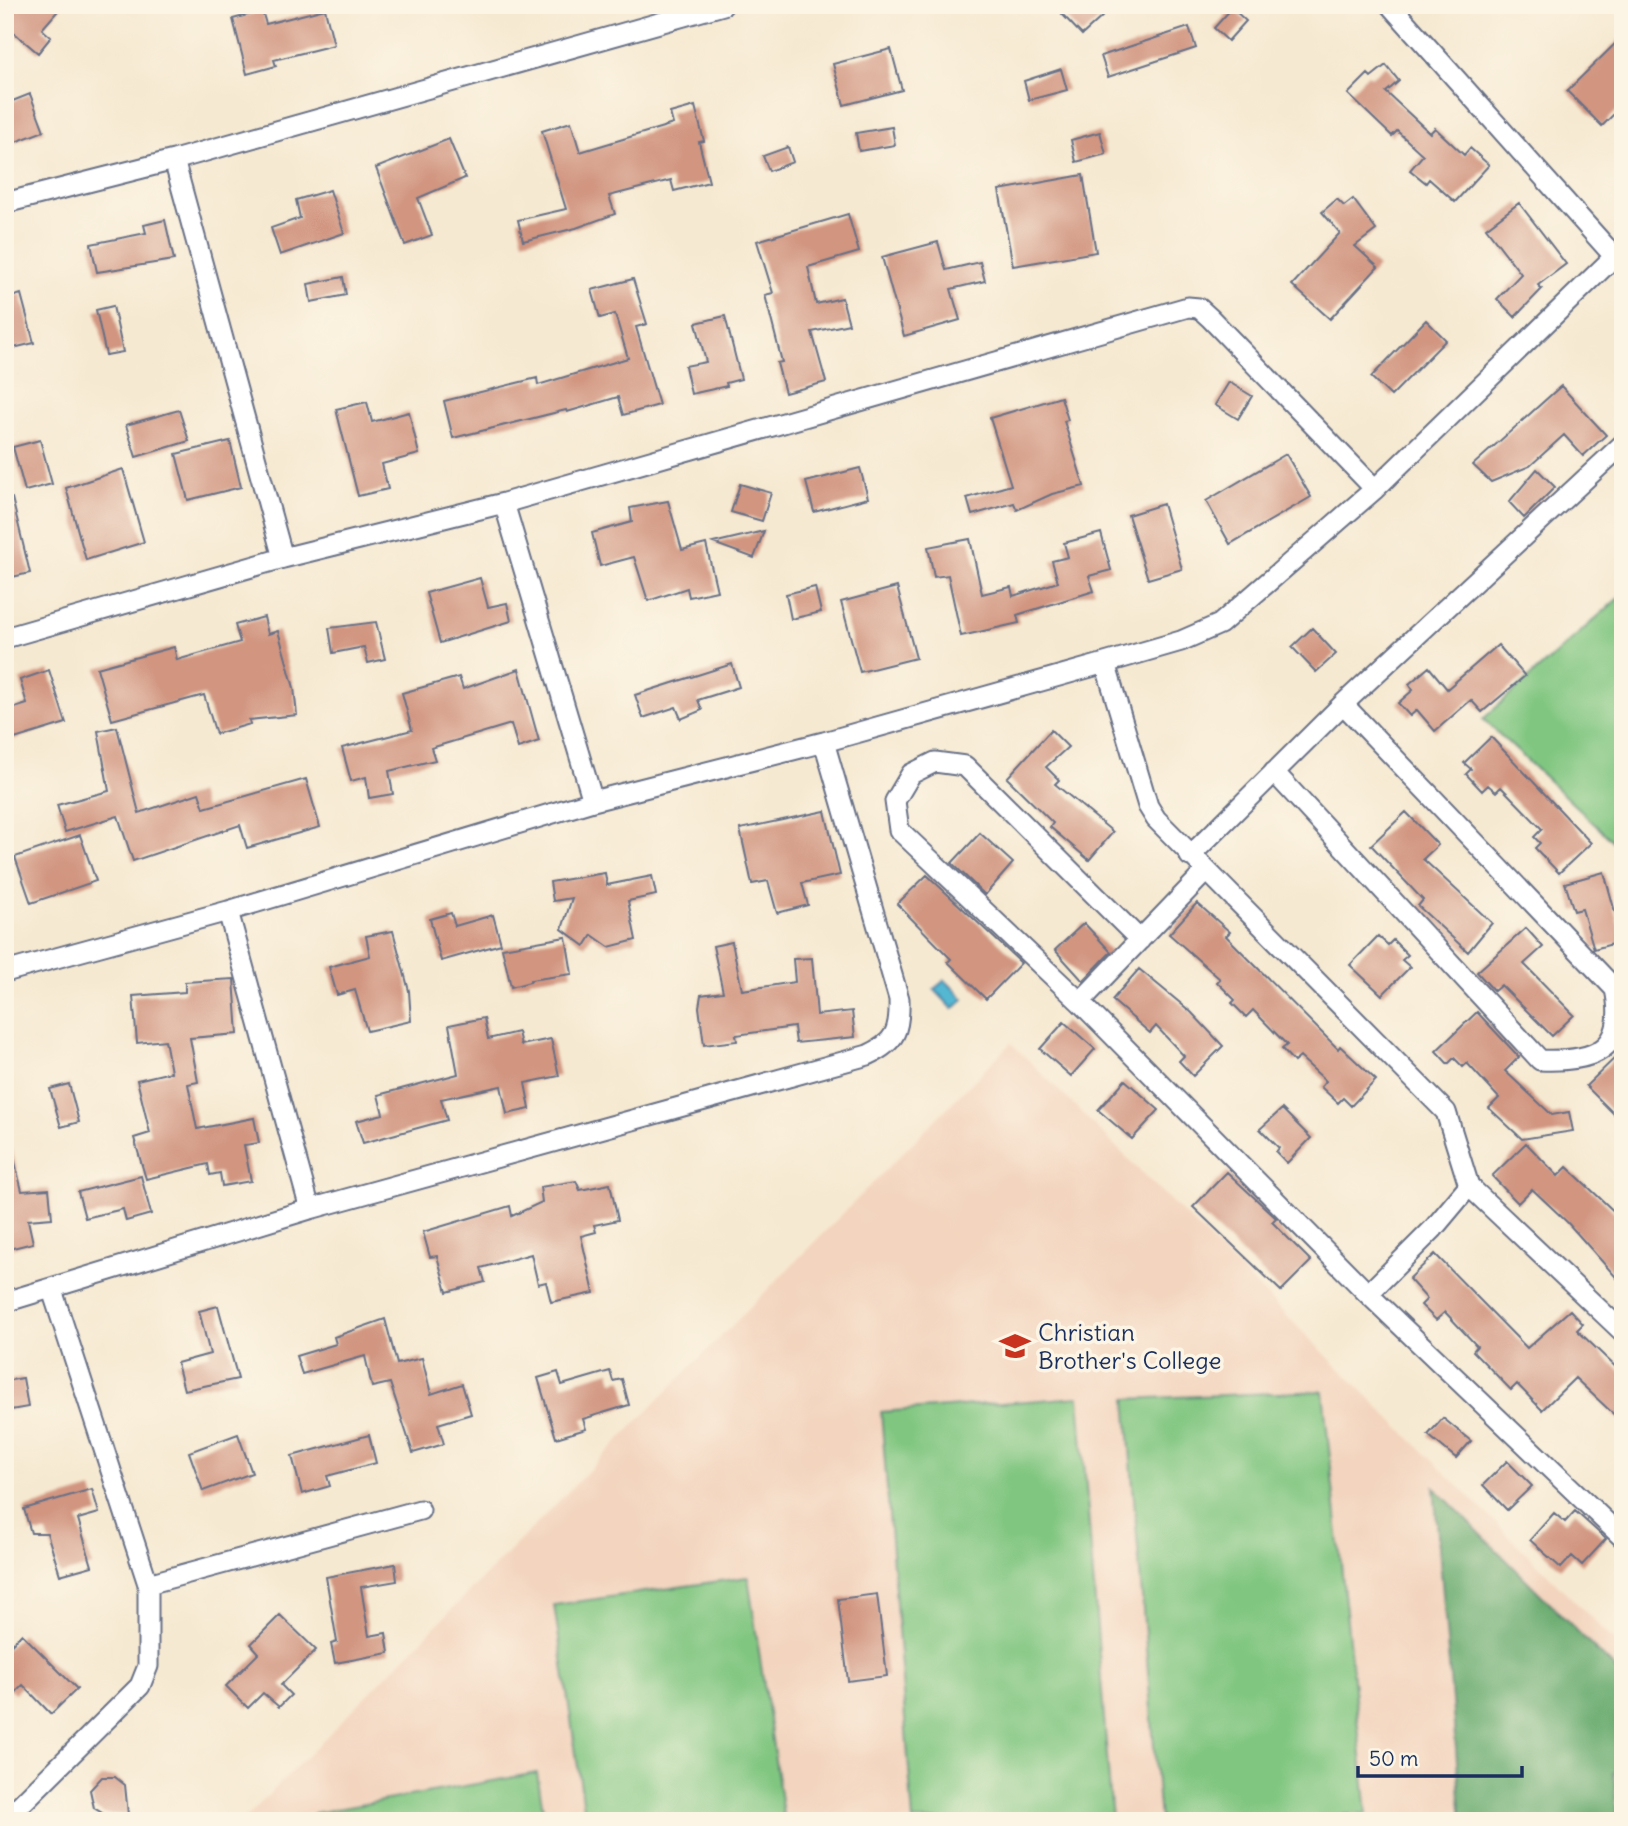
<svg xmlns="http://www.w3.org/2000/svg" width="1628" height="1826" viewBox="0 0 1628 1826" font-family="Delius,sans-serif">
<rect width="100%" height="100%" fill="#fcf5e5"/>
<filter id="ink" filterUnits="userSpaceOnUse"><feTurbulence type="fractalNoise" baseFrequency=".0143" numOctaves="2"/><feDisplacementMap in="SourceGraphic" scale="14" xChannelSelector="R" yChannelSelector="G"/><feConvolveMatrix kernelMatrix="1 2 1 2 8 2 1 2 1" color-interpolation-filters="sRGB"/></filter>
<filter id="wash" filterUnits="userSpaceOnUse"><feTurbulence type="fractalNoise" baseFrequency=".00686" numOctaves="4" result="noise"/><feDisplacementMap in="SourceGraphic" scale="28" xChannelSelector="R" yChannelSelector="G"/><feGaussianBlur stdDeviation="1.57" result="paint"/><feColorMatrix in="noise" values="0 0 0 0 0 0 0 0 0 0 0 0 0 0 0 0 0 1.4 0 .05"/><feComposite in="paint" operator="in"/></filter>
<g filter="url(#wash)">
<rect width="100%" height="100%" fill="#f6e9d1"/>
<path fill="#f3d4be" d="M1011,1043L1623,1649V1821H243Z"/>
<path fill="#80c680" stroke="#4e7a6f" stroke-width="2" d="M1623,594V851L1483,719Z
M1323,1391L1367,1813L1258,1821H1160L1126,1399Z
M1079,1397L1112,1820L913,1821L881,1412Z
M748,1577L784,1821H586L554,1605Z
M537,1773L545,1821H315L314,1813Z"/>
<path fill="#68ab6e" stroke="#426d66" stroke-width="2" d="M1434,1487L1623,1677V1763L1614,1773L1617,1821H1462Z"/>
<path fill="#54b7d2" stroke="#387398" stroke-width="2" d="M945,980L964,999L953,1009L934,989Z"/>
<g id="blocks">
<path fill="#d19580" d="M5,5H63L42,29L51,37L38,53L5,25Z
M1072,5H1115L1082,35L1062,14Z
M1232,8L1246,21L1228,41L1214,28Z
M325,9L334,45L274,60L276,66L247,74L233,19L262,11L266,24Z
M1189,27L1196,48L1108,77L1101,56Z
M1623,36V105L1602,126L1567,91Z
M891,49L902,90L844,105L833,64Z
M1386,65L1399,81L1386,92L1430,133L1435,128L1464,155L1470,148L1489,165L1455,202L1429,179L1426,183L1410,170L1423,155L1397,131L1392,136L1348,94L1368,74L1371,77Z
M1061,69L1067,90L1029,100L1024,81Z
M30,94L44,131L5,146V104Z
M695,106L704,141L699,142L709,182L674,191L671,180L609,196L615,214L576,228L523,241L518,220L566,209L542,131L571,122L580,152L673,124L670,113Z
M892,127L895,145L859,151L856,133Z
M1100,132L1106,154L1076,162L1071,140Z
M449,139L465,178L418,198L432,235L405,245L376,168Z
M788,147L793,162L769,171L763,156Z
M1083,175L1096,252L1013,266L999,190Z
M330,190L344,233L280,255L271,228L300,218L296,200Z
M1337,199L1344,206L1353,199L1376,230L1355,246L1378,267L1330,319L1292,285L1340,233L1322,212Z
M1519,203L1566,264L1538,285L1542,289L1515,317L1497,299L1521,274L1486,228Z
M848,214L859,252L808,267L816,304L842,298L849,324L812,332L826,382L785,393L777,363L782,362L765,295L773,293L757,241Z
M165,220L174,260L97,272L91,244L146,233L144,225Z
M938,242L946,270L980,262L985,281L951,289L960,320L904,336L882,257Z
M343,277L346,295L311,302L308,284Z
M633,279L647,324L636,327L659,405L623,415L618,397L567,412L566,410L453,438L444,401L537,378L538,385L628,358L615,314L600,318L592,290Z
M21,294L34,343L5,350V299Z
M113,306L123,352L106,355L96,310Z
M725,316L741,379L726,383L727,386L691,394L685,366L706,362L696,323Z
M1426,320L1446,340L1391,396L1371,377Z
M1229,382L1252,396L1238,419L1215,405Z
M1561,386L1606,435L1583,456L1564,435L1530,466L1491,482L1473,465Z
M1061,397L1068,420L1064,421L1084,486L1052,494L1017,510L1014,503L972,515L967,498L1011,485L990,418Z
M367,402L372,422L409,412L419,454L382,464L388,489L358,496L336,409Z
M179,410L189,441L136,457L126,425Z
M40,440L52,484L25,491L13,447Z
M230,441L241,487L188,500L176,454Z
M1286,454L1311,497L1230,544L1206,501Z
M860,468L868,498L814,512L806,482Z
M123,469L144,542L86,560L66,488Z
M1537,469L1555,487L1524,518L1509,502Z
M740,484L771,493L762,521L731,512Z
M12,498L30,573L12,577L10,568L5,569V499Z
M668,501L682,550L706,544L717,591L689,597L687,588L648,601L634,557L600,566L592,533L632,522L630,508Z
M1163,504L1182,569L1148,579L1128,515Z
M764,531L754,558L713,543Z
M1101,533L1111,570L1089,576L1094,591L1017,615L1019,623L961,636L948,575L934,577L928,547L970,539L982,594L1011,587L1013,596L1058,582L1052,561L1068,557L1064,543Z
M480,578L488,607L507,603L511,621L440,643L426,593Z
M815,587L821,612L791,619L786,594Z
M897,587L916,658L860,672L841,602Z
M264,617L268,634L278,631L294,688L297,715L249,720L250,724L216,734L204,695L112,720L97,668L174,647L177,660L240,642L235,625Z
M376,622L385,659L368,663L364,647L333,653L329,628Z
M1312,628L1336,654L1316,672L1292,647Z
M1498,645L1525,676L1482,712L1471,700L1435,731L1417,710L1410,716L1398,703L1413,690L1409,684L1429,667L1447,689Z
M732,664L739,687L698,700L702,710L681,719L676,707L643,718L635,695Z
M519,669L539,741L518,748L511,724L431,748L435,760L389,771L393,794L369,798L366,777L351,781L342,748L412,730L402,693L459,677L463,689Z
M49,670L66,723L5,742V711L27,704L20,680Z
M117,727L139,813L199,793L204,808L306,779L320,827L247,848L240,825L133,861L118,816L65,832L57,805L109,791L98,731Z
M1051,730L1068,747L1046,767L1059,780L1055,784L1113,832L1089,860L1050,827L1053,823L1007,778Z
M1491,737L1591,843L1559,873L1535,848L1540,843L1534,837L1542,829L1501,787L1496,792L1488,785L1482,791L1466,774L1471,769L1464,763Z
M825,811L840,875L802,883L808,905L777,913L768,881L752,884L740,829Z
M1406,812L1438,845L1423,859L1492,923L1468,952L1418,906L1423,900L1371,845Z
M980,833L1013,863L985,895L952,863Z
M80,835L96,881L31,903L15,857Z
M1604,872L1623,941L1594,949L1582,909L1574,911L1565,883Z
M605,873L607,885L652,876L656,895L628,901L636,940L609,947L592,935L585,946L562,929L572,898L553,901L550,882Z
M927,875L1021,963L986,999L948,962L951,959L897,904Z
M1197,903L1230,932L1226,936L1338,1049L1340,1046L1376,1080L1351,1106L1343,1098L1338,1103L1321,1087L1326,1081L1300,1057L1294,1062L1282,1049L1287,1045L1253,1010L1246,1017L1232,1003L1235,1000L1217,982L1220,979L1169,934Z
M451,913L455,926L493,915L501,944L441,961L430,919Z
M1084,923L1111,952L1083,981L1055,950Z
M1526,928L1543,947L1524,964L1574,1015L1552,1036L1501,985L1494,991L1477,972Z
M393,931L409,991L411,1021L367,1031L355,990L337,995L329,967L370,956L366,936Z
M1378,936L1388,945L1393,940L1408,955L1402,960L1410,967L1382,995L1350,965Z
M566,937L572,974L530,980V982L511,987L502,948Z
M732,942L742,990L795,982L793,959L812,958L817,1015L852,1011L855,1037L796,1043L794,1027L736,1035L737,1041L704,1045L699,1007L701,995L723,992L713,946Z
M1139,969L1191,1012L1223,1046L1193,1076L1179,1061L1184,1056L1156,1026L1150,1033L1112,1000Z
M234,979L238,1034L190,1038L198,1082L188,1084L197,1129L254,1118L259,1143L244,1145L251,1181L222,1186L220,1173L210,1175L208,1164L146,1179L134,1138L150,1133L137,1080L171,1072L165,1040L137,1043L133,996L185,992V982Z
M1477,1012L1519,1057L1505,1071L1552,1115L1569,1112L1573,1131L1522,1139L1489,1108L1499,1098L1467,1063L1463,1067L1454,1058L1448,1064L1436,1051Z
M484,1018L488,1039L518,1032L521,1045L551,1039L559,1076L525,1083L530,1109L507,1114L501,1086L441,1099L447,1120L363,1143L356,1121L383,1114L378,1095L458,1074L449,1025Z
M1064,1022L1095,1049L1071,1076L1040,1049Z
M1623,1050V1123L1586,1086Z
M1125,1080L1159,1110L1132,1139L1098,1110Z
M69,1084L79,1122L61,1127L50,1089Z
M1282,1109L1311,1138L1287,1163L1276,1152L1279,1148L1260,1129Z
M1526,1143L1558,1176L1567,1167L1623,1220V1285L1567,1222L1532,1189L1518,1203L1492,1176Z
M12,1150L22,1191L49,1189L52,1218L28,1220L33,1243L5,1250V1151Z
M1227,1172L1276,1218L1272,1222L1311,1261L1281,1291L1193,1207Z
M141,1176L151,1214L126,1221L123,1209L85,1218L78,1192Z
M576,1181L580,1190L610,1184L618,1220L594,1225L596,1232L581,1236L594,1293L551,1302L546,1282L538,1284L531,1254L481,1268L485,1282L447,1292L437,1256L430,1257L423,1232L510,1206L512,1216L542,1202L540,1187Z
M1435,1254L1527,1348L1570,1310L1583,1324L1577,1330L1623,1374V1423L1575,1378L1542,1410L1517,1384L1511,1390L1473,1351L1477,1346L1445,1312L1436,1320L1421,1305L1427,1299L1409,1279Z
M218,1306L238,1379L184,1390L177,1363L210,1354L199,1311Z
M385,1319L397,1364L422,1358L431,1394L462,1384L471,1414L438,1424L444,1444L413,1453L390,1383L372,1387L365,1356L302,1374L296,1356L336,1344L334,1337Z
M610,1371L613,1381L622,1379L629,1405L583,1419L586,1429L556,1438L538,1378L558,1372L562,1385Z
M23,1378L28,1407L5,1411V1381Z
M1443,1418L1471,1441L1456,1458L1428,1435Z
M238,1434L252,1473L203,1491L189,1452Z
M369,1435L376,1463L327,1476L330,1486L302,1494L292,1456Z
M1507,1461L1532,1486L1507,1510L1483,1485Z
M92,1489L99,1513L78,1519L92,1566L60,1575L47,1533H31L24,1509Z
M1575,1511L1606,1539L1582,1565L1572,1556L1561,1568L1530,1540L1554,1513L1565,1522Z
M395,1564L397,1581L361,1587L369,1636L386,1633L389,1653L335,1663L331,1644L337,1642L326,1577Z
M877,1594L887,1676L848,1681L838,1599Z
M280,1615L316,1650L281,1685L291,1695L279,1707L263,1693L248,1708L226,1686L259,1653L251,1644Z
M22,1634L77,1689L51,1714L23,1685L14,1694L5,1685V1650Z
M102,1777H115L125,1785L128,1815L104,1814L94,1808L90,1790Z"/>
</g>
</g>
<g filter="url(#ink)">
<use href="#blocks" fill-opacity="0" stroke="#687086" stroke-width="2"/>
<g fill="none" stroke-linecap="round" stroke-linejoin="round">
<g stroke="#687086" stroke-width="23">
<path id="minor" d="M1390,5L1622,265
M174,160L283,558
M5,203L174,160L723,5
M504,503L593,801
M5,638L283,558L504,503L1188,307L1199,308L1210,318L1375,489
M1105,663L1148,806L1156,819L1446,1112L1469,1186L1623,1332
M1274,772L1540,1060C1594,1062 1628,1051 1615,989L1343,704
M1190,856L1343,704L1623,444
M228,911L310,1209
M1140,940L965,766L935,762L911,774L895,801L899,830L1080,1002L1368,1294L1623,1538
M5,972L228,911L593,801L824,742L1105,663L1181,641L1220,624L1375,489L1614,257
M1080,1002L1205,872
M1368,1294L1433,1229L1469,1186
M5,1302L310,1209L868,1055C896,1042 900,1030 899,999L824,742
M148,1584L420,1510
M5,1820L140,1686L148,1666V1584L52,1290"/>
</g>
<use href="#minor" stroke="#fff" stroke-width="19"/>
</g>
</g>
<defs>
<g id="school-bare" transform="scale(2.415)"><path d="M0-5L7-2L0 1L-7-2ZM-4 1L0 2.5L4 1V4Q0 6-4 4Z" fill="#c8321e" stroke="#fcf5e5" stroke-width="2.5" paint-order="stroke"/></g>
</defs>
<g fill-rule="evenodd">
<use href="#school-bare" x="1015" y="1346"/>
</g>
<g text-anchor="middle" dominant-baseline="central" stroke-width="7" stroke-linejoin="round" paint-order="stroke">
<g font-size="24" fill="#1b2f5e" stroke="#fcf5e5" text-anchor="start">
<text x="1038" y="1332">Christian<tspan x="1038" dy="28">Brother's College</tspan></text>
</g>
</g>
<rect width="1628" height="1826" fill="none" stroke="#fcf5e5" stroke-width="28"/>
<path d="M1358 1766v10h164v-10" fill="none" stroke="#1b2f5e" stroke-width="3.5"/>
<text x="1369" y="1766" font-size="21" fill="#1b2f5e" stroke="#fcf5e5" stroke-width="5" paint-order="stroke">50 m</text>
</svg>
